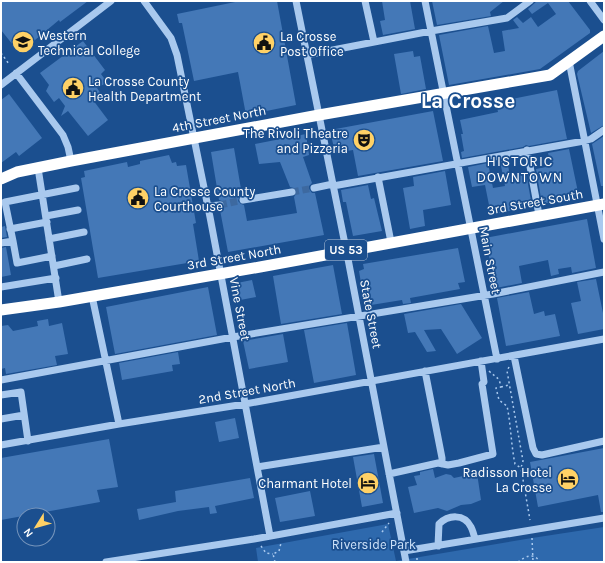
<svg xmlns="http://www.w3.org/2000/svg" width="605" height="563" viewBox="0 0 605 563" font-family="Karla,sans-serif">
<rect width="100%" height="100%" fill="#1b4f8f"/>
<path fill="#2e69ad" d="M388,524L396,561L532,538L604,527V562H258L256,548Z"/>
<path fill="#4478b7" d="M1,1H88L60,22L59,20L23,50L20,47L17,50L1,30Z
M240,1H277L296,105L246,115L238,72L194,81L182,23H179L177,14Z
M382,1H410L415,29L383,35L380,21L385,20Z
M432,1H504L490,12L491,16L437,25Z
M537,1H568L590,30V33L540,69L449,85L439,35L488,26L494,53L505,51L502,31L519,28L513,20L517,17L523,23L531,17L538,27L556,14L548,3L532,14L528,9Z
M83,41L105,70L101,74L106,81V83L97,88L101,94L93,100L108,120L88,136L68,111L61,116L65,106L59,98L54,102L46,91L49,85L40,73Z
M413,51L414,57L420,56L426,89L401,94L394,54Z
M604,51V125L591,133L577,74L578,71Z
M557,90L567,139L529,146L526,145L523,147L462,158L461,152L464,151L461,134H463L460,120L498,112L496,102Z
M9,94L42,138L19,156L16,152L1,163V100Z
M433,111L443,161L358,176L353,150L335,153L330,130Z
M306,134L309,155L303,157L312,183L309,186V189L312,193H315L324,235L228,252L220,210L224,207L225,204L222,201L219,200L211,152L234,148L242,195L239,198L238,201L241,204L244,205L247,221L297,213L294,197L296,194L297,191L294,188L290,187L280,162L259,164L255,144Z
M604,136V186H601L592,144Z
M569,149L579,197L542,204L536,169L551,166L548,153Z
M169,155L172,163L176,162L177,166L186,165L196,223L193,224L199,261L98,278L81,178L85,177L84,171L127,162L128,167L140,164V161Z
M507,160L510,176L526,173L532,206L491,215L485,185L472,187L468,167L488,163L493,188L505,186L500,161Z
M445,171L451,205L423,210L425,226L410,229L403,188L414,186L413,177Z
M368,185L371,199L374,198L382,231L353,236L346,202H343L341,190Z
M587,219L596,268L572,273L571,267L558,269L559,274L551,276L548,260L519,266L522,283L496,288L485,238Z
M5,226L7,237L1,238V227Z
M6,247L11,275L1,277V248Z
M458,248L465,282L458,283L460,289L410,298L411,303L403,304L402,300L371,305L369,300L364,301L359,271L364,269L363,264Z
M333,265L342,314L281,324L273,276Z
M596,279L604,318V329L578,334L571,303L581,301L577,282Z
M252,280L256,297L235,301L232,284Z
M208,287L217,335L115,354L106,307Z
M529,292L534,314L544,311L545,316L555,314L560,336L506,346L497,298Z
M461,304L482,338L457,354L441,329L424,330L436,351L427,352L415,332L408,333L404,314Z
M48,319L49,326L62,323L68,354L55,356L57,365L6,374L5,368L1,369V326L8,325L13,331L38,326L37,321Z
M347,323L356,375L314,383L304,330Z
M283,334L288,362L249,369L243,341Z
M178,352L180,364L172,365L173,371L122,380L119,363Z
M235,418L239,438L219,442L215,422Z
M109,439L118,487L97,490L100,502L1,520V458Z
M604,448V512H601L598,495L538,507L530,462Z
M374,454L383,503L362,507L353,457Z
M433,469L435,478L446,474L451,475L454,478L477,473L481,500L471,504L461,505L447,511L438,508L414,513L408,487L417,485L414,476L420,475V472Z
M250,478L254,498L215,506L217,513L210,514L209,507L178,511L139,520L137,509L176,502L175,491Z
M310,491L315,516L280,522L275,498Z"/>
<g fill="none" stroke-linecap="round" stroke-linejoin="round">
<path stroke="#3d69a0" stroke-width="7" stroke-dasharray="7 3.5" stroke-linecap="butt" d="M292,192L314,188
M220,205L243,200"/>
<path stroke="#a9c9ee" stroke-width="1.5" stroke-dasharray="2 3" stroke-linecap="butt" d="M1,53L9,64
M509,367L507,371L523,461L521,468L530,520
M489,371C496,378 499,376 501,387L496,388L499,400L507,406C511,425 511,445 515,464L521,468
M501,387L509,385
M382,532L389,523
M532,538L533,562
M261,546L266,553L273,554
M417,558V562
M275,562L273,554L279,551L281,543
M518,562C526,556 534,552 540,562"/>
<path stroke="#a9c9ee" stroke-width="7" d="M144,1L171,38L177,55L210,217L270,536
M296,1L348,259L406,562
M365,1L374,42
M425,1L497,359
M590,1L604,20
M307,55L431,31L507,18L530,1
M569,61L604,239
M16,73L63,135L68,147L71,161
M1,85L111,1
M527,150L539,215
M38,168L59,302
M378,177L391,242
M333,186L584,141L591,139L604,130
M314,188L333,184
M243,200L292,192
M208,206L220,205
M46,216L78,210
M10,229L47,222
M49,239L84,232
M13,241L5,202L76,188
M1,243L13,241L17,263L52,256
M54,266L87,259
M1,287L56,278
M92,296L119,424
M514,356L533,448L536,454L542,455L604,441
M425,371L442,458V464
M1,380L233,337L493,294L604,272
M1,395L21,392L28,441
M1,419L24,415
M1,445L119,424L245,404L604,339
M257,467L384,447
M389,474L438,463L448,465L459,463L493,454L482,384L484,382L481,361
M438,546L439,524C448,515 464,513 471,527C473,531 474,535 475,539
M404,551L604,518
M106,562L254,539L397,513"/>
<path stroke="#fff" stroke-width="11" d="M1,179L17,172L71,161L319,115L550,75L604,36
M1,310L59,302L260,267L604,204"/>
</g>
<defs>
<g id="university-disc" transform="scale(1.15)"><circle r="9.5" fill="#ffd166" stroke="#1b4f8f"/><path d="M0-5L7-2L0 1L-7-2ZM-4 1L0 2.5L4 1V4Q0 6-4 4Z" fill="#111"/></g>
<g id="civic-disc" transform="scale(1.15)"><circle r="9.5" fill="#ffd166" stroke="#1b4f8f"/><path d="M-.6-6.5H3V-4.5H.6V-3L4-1V1h2V6H-6V1h2V-1L-.6-3ZM-1.2 2.5V6h2.4V2.5Z" fill="#111"/></g>
<g id="theatre-disc" transform="scale(1.15)"><circle r="9.5" fill="#ffd166" stroke="#1b4f8f"/><path d="M-5-5.5Q0-4 5-5.5V0Q5 5 0 6Q-5 5-5 0ZM-3.3-2.5H-1v1.5H-3.3ZM1-2.5H3.3v1.5H1ZM-2.8 1Q0 5.5 2.8 1Z" fill="#111"/></g>
<g id="hotel-disc" transform="scale(1.15)"><circle r="9.5" fill="#ffd166" stroke="#1b4f8f"/><path d="M-6-4.5h1.5V1H6V5H4.5V3h-9V5H-6ZM-4 0a1.8 1.8 0 1 1 3.6 0ZM.5 0V-2.5h3Q6-2.5 6 0Z" fill="#111"/></g>
</defs>
<g fill-rule="evenodd">
<use href="#university-disc" x="23" y="42"/>
<use href="#civic-disc" x="264" y="43"/>
<use href="#civic-disc" x="73" y="88"/>
<use href="#theatre-disc" x="364" y="140"/>
<use href="#civic-disc" x="138" y="198"/>
<use href="#hotel-disc" x="568" y="479"/>
<use href="#hotel-disc" x="368" y="483"/>
</g>
<g text-anchor="middle" dominant-baseline="central" stroke-width="3.5" stroke-linejoin="round" paint-order="stroke">
<rect fill="#1b4f8f" stroke="#bbcadd" stroke-width="1" x="325" y="240" width="42" height="20" rx="3"/>
<g font-size="12" font-weight="bold" fill="#fff">
<text x="346" y="250">US 53</text>
</g>
<g font-size="13" fill="#fff" stroke="#1b4f8f" text-anchor="start">
<text x="38" y="35">Western<tspan x="38" dy="15">Technical College</tspan></text>
<text x="280" y="36">La Crosse<tspan x="280" dy="15">Post Office</tspan></text>
<text x="88" y="81">La Crosse County<tspan x="88" dy="15">Health Department</tspan></text>
<text x="348" y="133" text-anchor="end">The Rivoli Theatre<tspan x="348" dy="15">and Pizzeria</tspan></text>
<text x="154" y="191">La Crosse County<tspan x="154" dy="15">Courthouse</tspan></text>
<text x="552" y="472" text-anchor="end">Radisson Hotel<tspan x="552" dy="15">La Crosse</tspan></text>
<text x="352" y="483" text-anchor="end">Charmant Hotel</text>
</g>
<g font-size="13" fill="#fff" stroke="#1b4f8f">
<text transform="translate(219 119) rotate(-11)">4th Street North</text>
<text transform="translate(535 202) rotate(-10)">3rd Street South</text>
<text transform="translate(234 257) rotate(-10)">3rd Street North</text>
<text transform="translate(490 260) rotate(79)">Main Street</text>
<text transform="translate(240 309) rotate(79)">Vine Street</text>
<text transform="translate(371 314) rotate(79)">State Street</text>
<text transform="translate(247 391) rotate(-10)">2nd Street North</text>
</g>
<g font-size="13" fill="#cfe3fa" stroke="#1b4f8f">
<text x="374" y="544">Riverside Park</text>
</g>
<g font-size="14" letter-spacing="1" fill="#fff" stroke="#1b4f8f">
<text x="520" y="161">HISTORIC<tspan x="520" dy="16">DOWNTOWN</tspan></text>
</g>
<g font-size="21" font-weight="bold" fill="#fff" stroke="#1b4f8f">
<text x="468" y="101">La Crosse</text>
</g>
</g>
<rect width="605" height="563" fill="none" stroke="#ffffff" stroke-width="4"/>
<g transform="translate(36 527) rotate(233)"><circle r="19" fill="#1b4f8f" stroke="#7695bc"/>
<path d="M0-3L7 15L0 10L-7 15Z" fill="#ffd166"/>
<text y="-6" font-size="11" font-weight="bold" text-anchor="middle" fill="#ffffff">N</text>
</g>
</svg>
